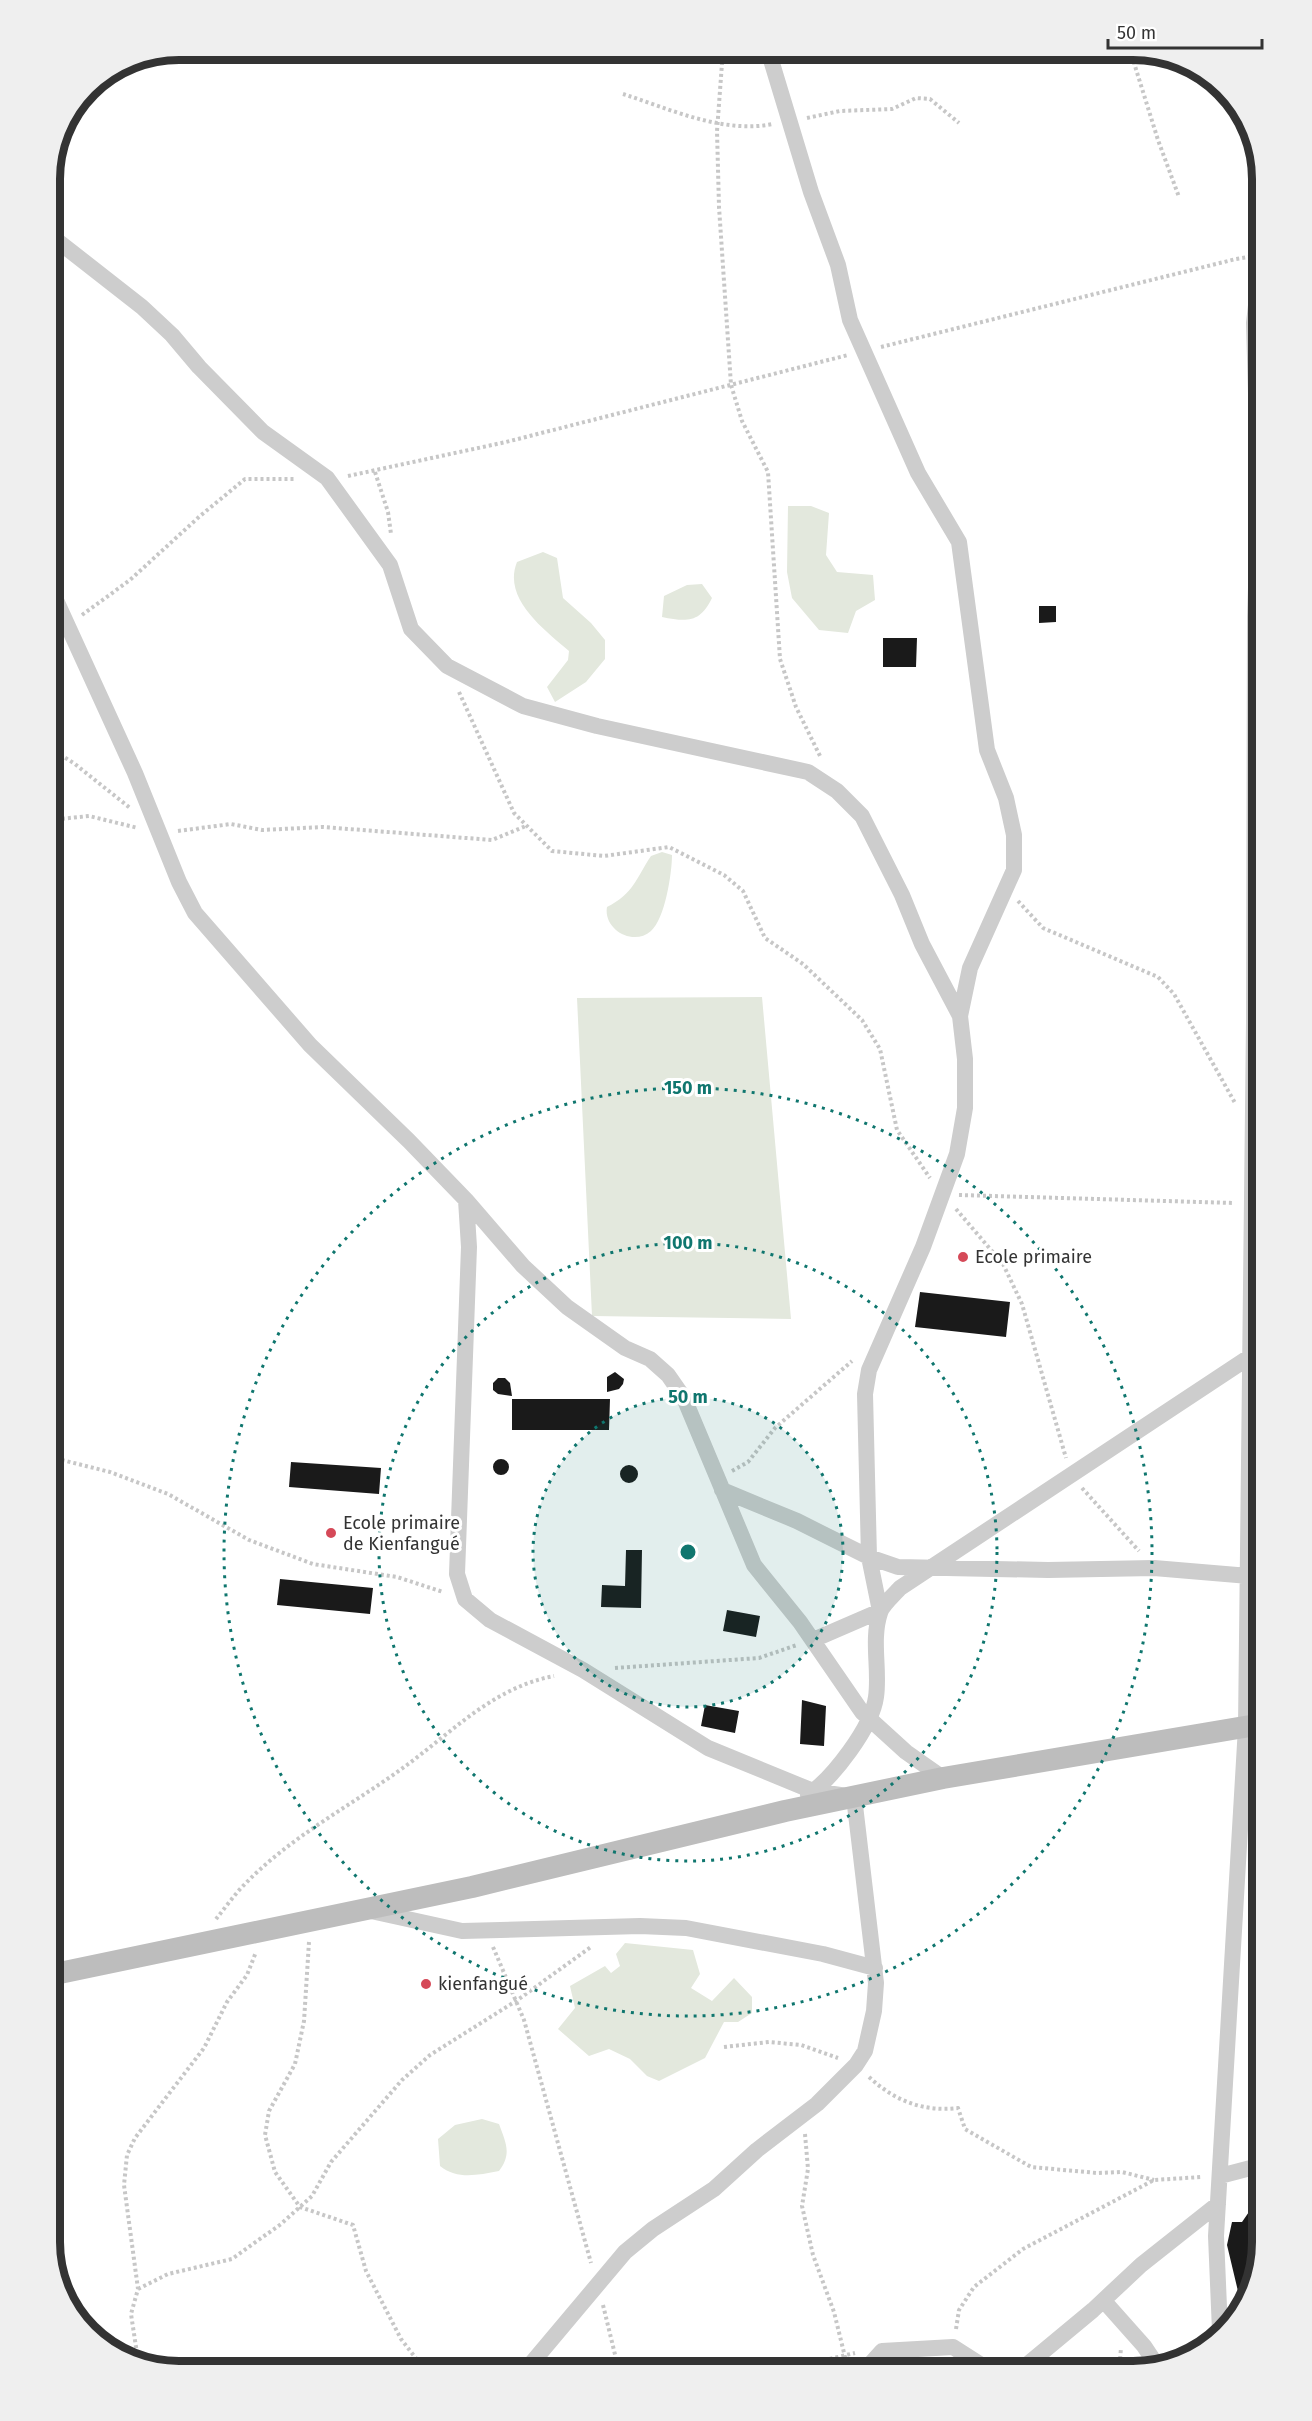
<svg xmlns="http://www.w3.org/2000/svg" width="1312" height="2421" viewBox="0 0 1312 2421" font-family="'Fira Sans',sans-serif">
<rect width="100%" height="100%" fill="#fff"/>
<path fill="#e3e8dd" d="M788,506H811L829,513L826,555L837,572L873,575L875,600L856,611L848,633L819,630L792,598L787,572Z
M543,552L557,558L563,598L591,623L605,640V659L586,682L555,702L547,687L568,660L569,651C545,630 502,599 517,562Z
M702,584L712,598C700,623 687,622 662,617L664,596L687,585Z
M662,852L672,855C672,873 665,919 651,931C633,947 603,929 607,907C634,893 635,880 651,856Z
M762,997L791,1319L592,1316L577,998Z
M625,1943L693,1950L700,1974L691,1988L712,2001L734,1978L752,1997V2013L738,2022H724L705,2058L659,2081L647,2076L630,2059L609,2049L589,2056L558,2029L575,2008L570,1986L605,1966L611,1973L620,1966L616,1954Z
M482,2119L499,2124C506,2143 512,2154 499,2171C477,2175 458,2180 440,2166L438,2139L455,2125Z"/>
<path fill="#1a1a1a" d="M1039,606H1056V622L1039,623Z
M883,638H917L916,667H883Z
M920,1292L1010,1302L1006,1337L915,1327Z
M615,1372L624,1379L623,1384L619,1389L607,1392V1377Z
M498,1378H505L510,1383L512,1396L498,1394L493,1390V1383Z
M512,1399H610L609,1430H512Z
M493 1467a8 8 0 1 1 16 0a8 8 0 1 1-16 0Z
M291,1462L381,1468L379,1494L289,1487Z
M620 1474a9 9 0 1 1 18 0a9 9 0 1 1-18 0Z
M626,1550H642L641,1608L601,1607L602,1585L625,1586Z
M280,1579L373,1588L370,1614L277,1605Z
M727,1610L760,1616L756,1637L723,1631Z
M802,1700L826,1706L824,1746L800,1744Z
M705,1705L739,1711L735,1733L701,1726Z
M1262,2193V2243L1242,2308L1227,2245L1232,2222H1242Z"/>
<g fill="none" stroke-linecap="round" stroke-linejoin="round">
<path stroke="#c7c7c7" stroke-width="4" stroke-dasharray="3 3" stroke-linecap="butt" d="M723,50L717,131L719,207L731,385L742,421L768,472L780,659L796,707L821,758
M1130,50L1158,140L1179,197
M623,94C670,109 723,134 773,124
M807,118L840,111L892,109L916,98L930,99L959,123
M881,347L1236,259L1262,255
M375,472L388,512L391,534
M348,476L506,442L848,355
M82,615L130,580L200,516L245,479H295
M459,692L514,813L552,851L604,856L669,847L724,875L743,891L765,938L803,964L862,1020L880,1049L897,1130L930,1178
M50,748L75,764L130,808
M50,820L89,816L138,828
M178,831L231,824L262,830L323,827L492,840L526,826
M1018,901L1043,928L1158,977L1174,994L1235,1103
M959,1195L1234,1203
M956,1209L1003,1264L1022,1304L1066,1458
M50,1457L110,1472L168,1494L249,1540L313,1564L397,1577L443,1592
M732,1471L748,1462L775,1428L852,1361
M1082,1488L1139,1551
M615,1668L759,1658L797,1645
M216,1919C225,1908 234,1895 245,1884C291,1836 354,1804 407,1765C454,1730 495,1687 554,1676
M309,1942L304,2021L295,2064L269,2111L265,2135L275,2172L300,2207L353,2225L366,2271L401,2339L418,2361L420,2371
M493,1947L524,2020L591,2263
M724,2047L769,2042L801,2045L838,2058
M869,2077C895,2101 923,2112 958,2108L965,2129L1031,2167L1097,2173L1122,2172L1154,2180
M805,2134L808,2169L802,2206L813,2255L834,2312L847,2365
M138,2289L168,2274L232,2259L281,2224L312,2196L331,2162L402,2080L430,2055L516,2001L591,1947
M603,2305L619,2371
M956,2329L959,2310L974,2287L1023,2249L1154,2180L1201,2177
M138,2360L131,2314L138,2289L124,2185L127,2155L135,2138L204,2048L227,2002L247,1975L256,1952
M777,2371L855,2353
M1119,2371L1121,2348"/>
<path stroke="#cdcdcd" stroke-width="16" d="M768,50L811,192L838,265L850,320L918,473L959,542L987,750L1006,798L1014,835V870L970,968L960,1016L965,1059V1108L957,1154L923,1247L869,1370L865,1394L869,1557L880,1611L813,1640
M50,235L142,307L172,335L199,367L263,432L327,478L390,565L411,629L447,666L523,706L597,726L808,772L837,791L862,816L902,895L922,944L960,1016
M50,587L135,773L179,882L195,913L310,1045L409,1141L466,1200L523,1266L567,1307L625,1348L650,1359L668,1375L684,1398L754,1565L800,1622L862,1712L906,1752L943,1778
M466,1200L469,1247L457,1574L465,1599L490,1620L583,1670L708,1748L813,1791L854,1797L876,1983L874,2011L865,2051L856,2065L817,2104L757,2150L714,2189L653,2229L625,2252L525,2371
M722,1490L797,1521L869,1557L898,1567L1048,1570L1154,1568L1249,1576
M808,1795C833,1778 872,1727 876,1697C880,1670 871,1640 880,1613C882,1605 894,1595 900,1588L1251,1356
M371,1911L462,1931L640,1926L686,1928L823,1954L875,1968
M1220,2176L1262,2165
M1104,2301L1144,2346L1158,2367
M1220,2331L1216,2236L1246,1727L1254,1022L1255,617L1259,499L1254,323L1258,288L1262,278
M864,2371L882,2351L953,2347L989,2370L1006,2369L1028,2364L1093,2310L1141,2265L1218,2204"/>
<path stroke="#bdbdbd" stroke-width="22" d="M50,1975L472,1887L785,1811L943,1778L1262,1724"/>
</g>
<circle cx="688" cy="1552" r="155" fill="#0f766e" fill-opacity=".12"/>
<g fill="none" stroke="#0f766e" stroke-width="3" stroke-dasharray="3 6">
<circle cx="688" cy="1552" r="155"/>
<circle cx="688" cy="1552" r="309"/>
<circle cx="688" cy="1552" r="464"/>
</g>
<g fill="#d54958" stroke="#fff" stroke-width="2">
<circle cx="963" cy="1257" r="6"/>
<circle cx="331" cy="1533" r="6"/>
<circle cx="426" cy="1984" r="6"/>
</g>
<g text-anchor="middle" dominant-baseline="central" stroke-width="6" stroke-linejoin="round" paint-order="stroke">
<g font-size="18" fill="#333" stroke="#fff" text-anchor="start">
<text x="975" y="1257">Ecole primaire</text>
<text x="343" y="1523">Ecole primaire<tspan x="343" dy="21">de Kienfangué</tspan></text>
<text x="438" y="1984">kienfangué</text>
</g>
</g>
<path d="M0 0H1312V2421H0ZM179 60H1133A119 119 0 0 1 1252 179V2242A119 119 0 0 1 1133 2361H179A119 119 0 0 1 60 2242V179A119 119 0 0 1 179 60Z" fill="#efefef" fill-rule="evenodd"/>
<path fill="none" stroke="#333" stroke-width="8" d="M179 60H1133A119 119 0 0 1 1252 179V2242A119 119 0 0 1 1133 2361H179A119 119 0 0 1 60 2242V179A119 119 0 0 1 179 60Z"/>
<circle cx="688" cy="1552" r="9" fill="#0f766e" stroke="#fff" stroke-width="3"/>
<g font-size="18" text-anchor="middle" font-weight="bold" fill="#0f766e" stroke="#fff" stroke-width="6" stroke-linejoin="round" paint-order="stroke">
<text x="688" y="1094">150 m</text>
<text x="688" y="1249">100 m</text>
<text x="688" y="1403">50 m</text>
</g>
<path d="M1108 39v9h154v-9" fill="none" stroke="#333333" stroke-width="3"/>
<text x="1117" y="39" font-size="18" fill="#333333" stroke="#ffffff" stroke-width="4.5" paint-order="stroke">50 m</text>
</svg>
